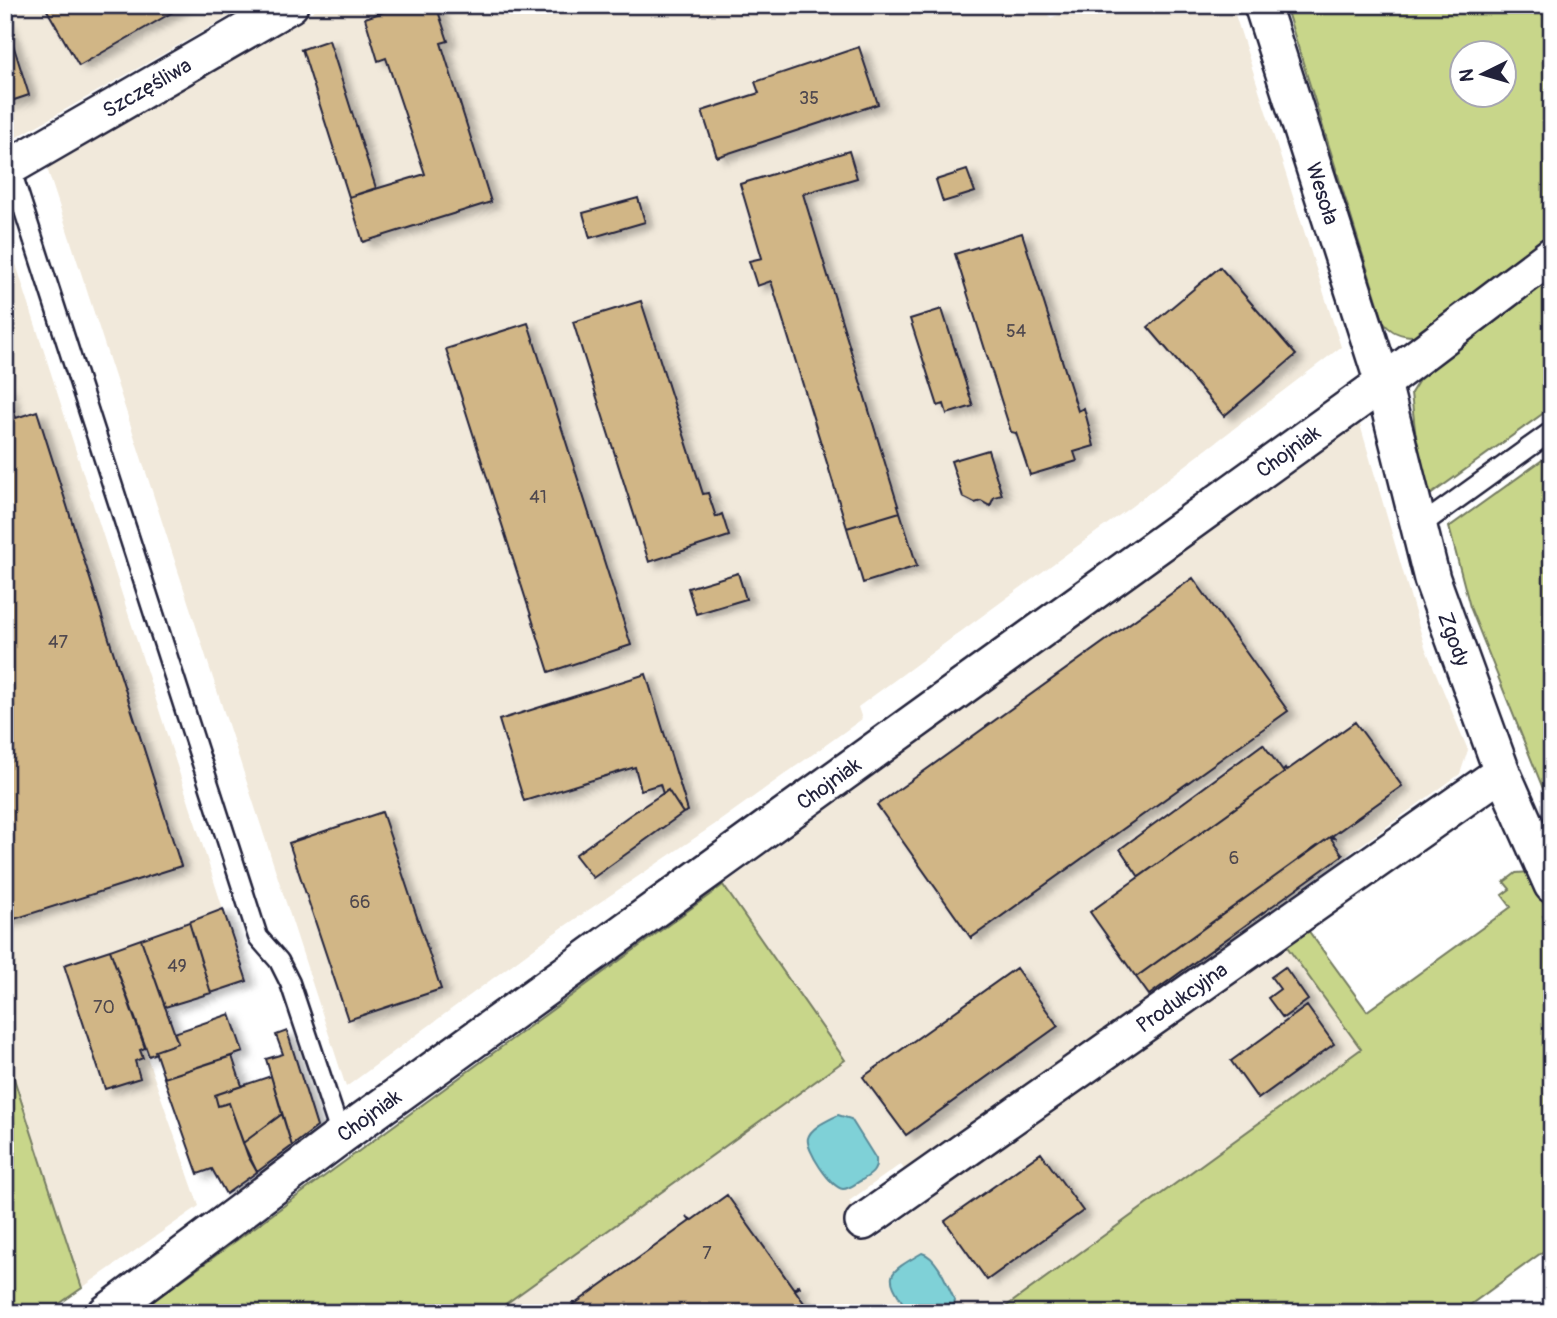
<svg xmlns="http://www.w3.org/2000/svg" width="1557" height="1318" viewBox="0 0 1557 1318" font-family="Pangolin,sans-serif">
<defs>
<filter id="shadow"><feDropShadow dx="8" dy="4.5" stdDeviation="3.5" flood-color="#0004"/></filter>
</defs>
<rect width="100%" height="100%" fill="#fff"/>
<filter id="ink" filterUnits="userSpaceOnUse"><feTurbulence type="fractalNoise" baseFrequency=".0143" numOctaves="2"/><feDisplacementMap in="SourceGraphic" scale="14" xChannelSelector="R" yChannelSelector="G"/><feConvolveMatrix kernelMatrix="1 2 1 2 8 2 1 2 1" color-interpolation-filters="sRGB"/></filter>
<g filter="url(#ink)">
<path fill="#f1e9db" d="M5,5H249L5,144Z
M323,5H1046L1050,18L1087,5H1232L1341,347L1132,506L858,707L862,719L714,825L553,934L346,1087L46,165Z
M5,230L223,909L110,951L199,1206L46,1313H5Z
M1359,421L1425,647L1468,750L1460,774L905,1172L901,1164L849,1201L875,1239L1285,944L1361,1049L997,1313H493L845,1060L723,885Z"/>
<path fill="#c8d68a" stroke="#757c62" stroke-width="2" fill-rule="evenodd" d="M1285,5H1552V233L1413,336C1401,336 1392,333 1384,323ZM1462,52H1504V94H1462Z
M1552,270V407L1430,495L1416,439L1411,393L1429,364Z
M1552,453V811L1470,607L1449,527Z
M1531,872L1548,914L1543,916L1552,935V1245L1459,1313H997L1361,1049L1285,944L1305,926L1367,1011L1511,907L1502,895L1510,889L1504,882L1516,873Z
M723,885L845,1060L493,1313H137Z
M5,1051L82,1288L46,1313H5Z"/>
<path fill="#7fd1d7" stroke="#5a8b99" stroke-width="2" d="M838,1115L851,1119L876,1159C877,1171 872,1174 862,1180C856,1183 850,1189 843,1189C831,1188 805,1149 808,1138C811,1127 829,1120 838,1115Z
M922,1253C938,1257 948,1287 955,1301L950,1313H909C886,1275 882,1276 922,1253Z"/>
<path fill="#d1b686" stroke="#22223b" stroke-width="2" filter="url(#shadow)" d="M44,5H185L79,66Z
M405,5H436L448,41L441,43L491,202L363,242L349,197L425,174L386,58L378,61L365,18Z
M5,19L29,95L5,103Z
M329,40L376,188L349,197L302,49L300,50Z
M859,47L878,104L717,157L702,111L759,93L755,82Z
M849,151L857,178L803,194L900,512L847,528L771,281L757,286L749,261L762,258L740,184Z
M967,170L975,192L943,202L936,180Z
M638,198L645,222L590,238L583,213Z
M1022,233L1078,411L1084,408L1094,446L1074,452L1077,461L1030,475L1016,433L1011,432L955,254Z
M1220,267L1296,355L1224,416L1148,327Z
M641,301L703,494L708,493L716,517L722,514L729,536L649,562L573,322Z
M942,309L973,406L947,414L944,404L938,406L910,319Z
M528,323L631,645L549,672L446,349Z
M5,384L16,418L37,411L181,866L5,922Z
M988,450L1002,495L994,497L990,506L981,501L975,503L963,497L951,461Z
M900,512L917,566L863,583L847,528Z
M738,573L746,599L696,614L688,588Z
M1193,578L1288,711L971,938L877,805Z
M646,674L688,811L683,813L668,790L663,794L660,784L641,790L635,767L524,801L499,720Z
M1355,722L1402,786L1332,836L1334,838L1330,837L1136,977L1090,912L1284,773L1283,771L1285,769L1286,771Z
M1263,744L1284,773L1139,877L1120,849Z
M668,790L683,813L593,878L575,855L630,815Z
M382,812L441,989L348,1020L289,843Z
M1330,837L1343,855L1149,995L1136,977Z
M223,909L247,981L211,993L189,922Z
M189,922L211,993L165,1007L141,939Z
M141,939L178,1043L155,1051L156,1053L149,1056L110,950Z
M110,950L145,1048L140,1050L143,1058L135,1061L140,1078L105,1089L64,965Z
M1285,967L1308,1000L1283,1018L1268,998L1280,989L1271,977Z
M1016,968L1058,1026L906,1135L863,1077Z
M1307,1006L1334,1044L1258,1099L1231,1061Z
M230,1014L243,1052L164,1078L155,1051L178,1043L174,1033Z
M287,1031L317,1127L292,1146L266,1059L283,1054L276,1035Z
M232,1056L242,1086L215,1095L218,1106L229,1103L248,1156L257,1172L226,1194L212,1169L198,1174L164,1078Z
M271,1076L282,1114L243,1143L229,1103L218,1106L215,1095Z
M282,1114L292,1146L257,1172L243,1143Z
M1041,1153L1083,1211L987,1280L945,1221Z
M727,1195L794,1289L799,1285L800,1287L795,1290L811,1313H562L574,1304L573,1303H576L690,1221L686,1216L692,1220Z"/>
<g fill="none" stroke-linecap="round" stroke-linejoin="round">
<g stroke="#22223b" stroke-width="23">
<path id="lane" d="M10,167L258,937L279,961L290,983L341,1136
M1420,526L1552,431"/>
</g>
<g stroke="#22223b" stroke-width="40">
<g id="street">
<path id="s1" d="M1262,5L1383,383L1432,579L1502,772L1552,885"/>
<path id="s2" d="M5,170L290,5"/>
<path id="s3" d="M863,1222L1502,772"/>
<path id="s4" d="M106,1313L341,1136L1383,383L1552,255"/>
</g>
</g>
<use href="#lane" stroke="#fff" stroke-width="18"/>
<use href="#street" stroke="#fff" stroke-width="35"/>
</g>
</g>
<g text-anchor="middle" dominant-baseline="central" stroke-width="6" stroke-linejoin="round" paint-order="stroke">
<g font-size="18" fill="#4e474e">
<text x="809" y="98">35</text>
<text x="1016" y="331">54</text>
<text x="538" y="497">41</text>
<text x="58" y="642">47</text>
<text x="1234" y="858">6</text>
<text x="360" y="902">66</text>
<text x="177" y="966">49</text>
<text x="104" y="1007">70</text>
<text x="707" y="1253">7</text>
</g>
<g font-size="21" fill="#22223b" stroke="#fff">
<text stroke="none"><textPath href="#s2" startOffset="164">Szczęśliwa</textPath></text>
<text stroke="none"><textPath href="#s1" startOffset="198">Wesoła</textPath></text>
<text stroke="none"><textPath href="#s4" startOffset="1463">Chojniak</textPath></text>
<text stroke="none"><textPath href="#s1" startOffset="663">Zgody</textPath></text>
<text stroke="none"><textPath href="#s4" startOffset="896">Chojniak</textPath></text>
<text stroke="none"><textPath href="#s3" startOffset="390">Produkcyjna</textPath></text>
<text stroke="none"><textPath href="#s4" startOffset="329">Chojniak</textPath></text>
</g>
</g>
<rect width="1557" height="1318" fill="none" stroke="#fff" stroke-width="28"/>
<rect x="14" y="14" width="1529" height="1290" fill="none" stroke="#22223b" stroke-width="2.5" filter="url(#ink)"/>
<g transform="translate(1483 74) rotate(265)"><circle r="33" fill="#ffffff" stroke="#a7a7b1" stroke-width="2"/>
<path d="M0-5L12 26L0 18L-12 26Z" fill="#22223b"/>
<text y="-10" font-size="19" font-weight="bold" text-anchor="middle" fill="#22223b">N</text>
</g>
</svg>
